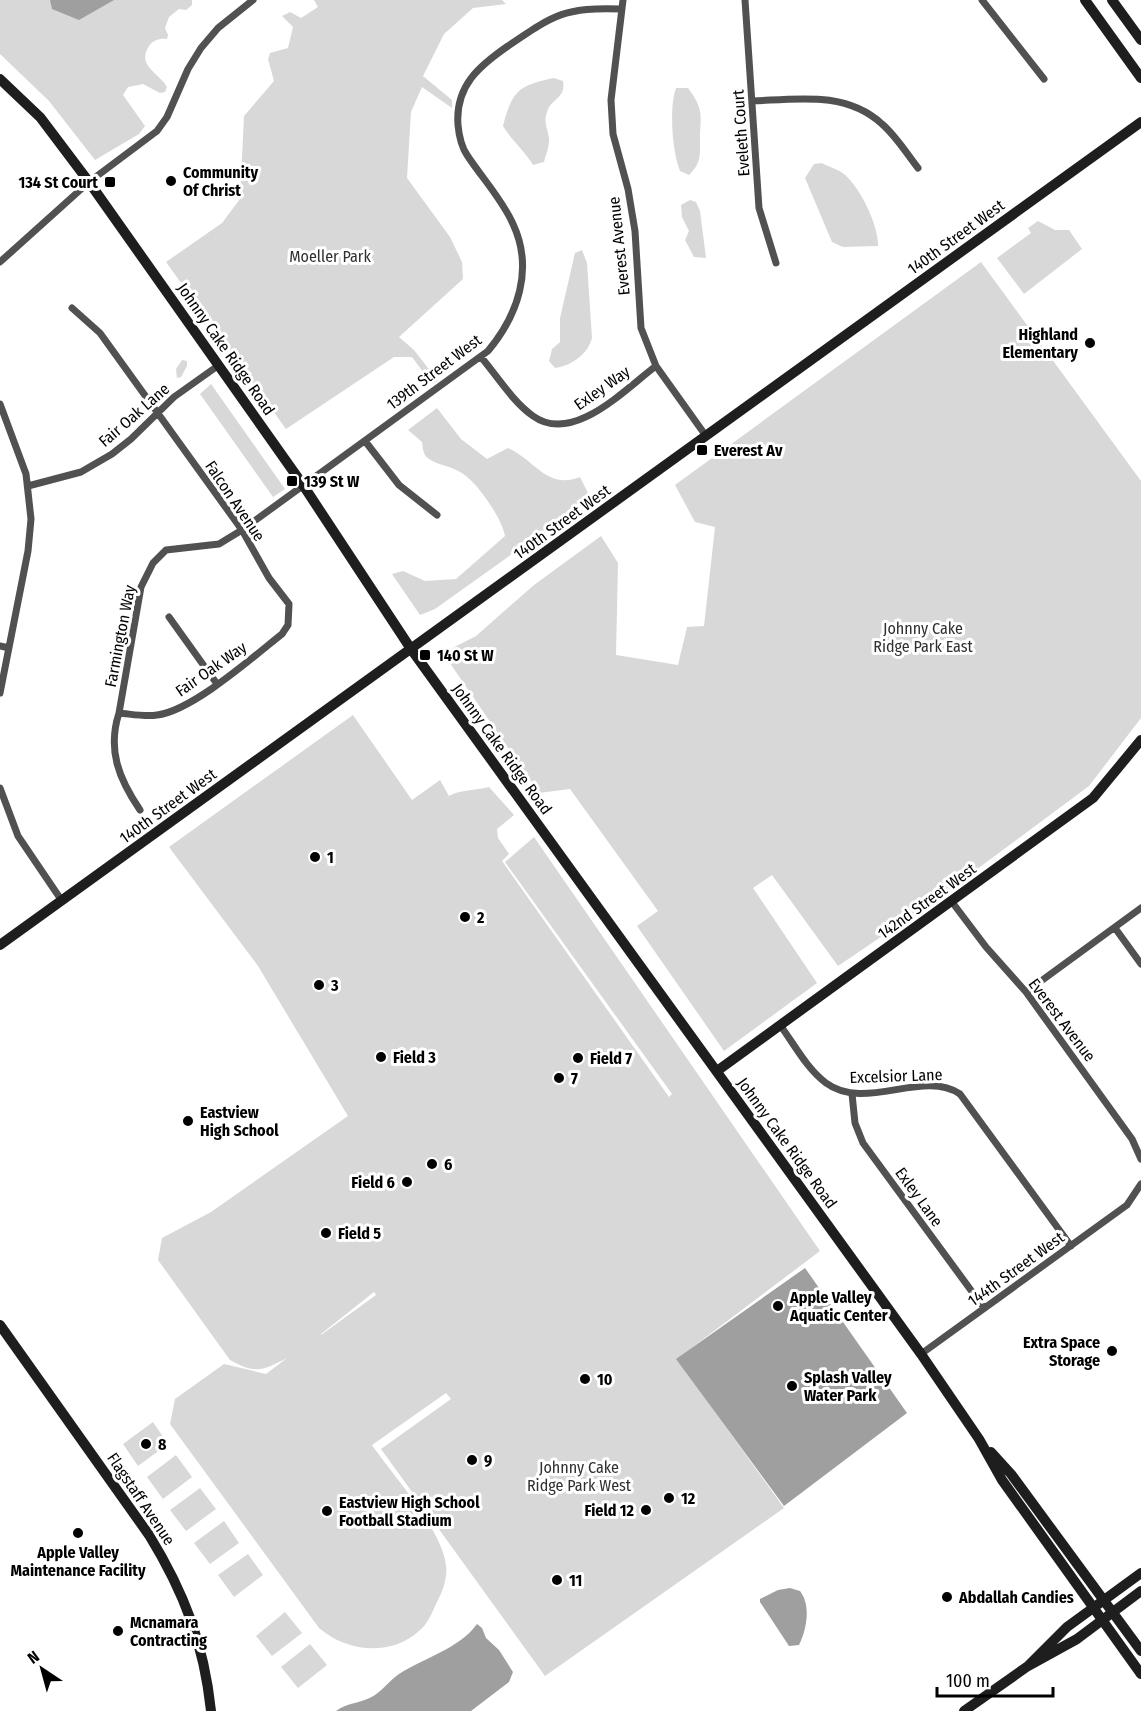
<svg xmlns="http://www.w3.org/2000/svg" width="1141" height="1711" viewBox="0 0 1141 1711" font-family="'Fira Sans Condensed',sans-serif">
<rect width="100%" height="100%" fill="#fff"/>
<path fill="#d8d8d8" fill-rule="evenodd" d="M0,0H192V5L186,10L179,9L169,17L165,28L168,35L167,39C160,38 153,40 149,46C136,66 160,73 167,87L165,92L160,93L143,84L128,87L123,95L145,126L139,134L95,160L49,101L0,54Z
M314,0H502L506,4L473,8L444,34L423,76L452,100V108L422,87L411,112L407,178L450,237L462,262L463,279L399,337L414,350L438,381L432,384L412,357H394L286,429L166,262L222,223L240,199L244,116L274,81L268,59L270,53L288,48L293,27L282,16L290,12L301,18L318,7Z
M554,78L563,81C566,99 551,98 547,112C543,123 548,128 549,139C549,147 546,155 544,162L533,165C524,150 512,141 503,126C512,91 519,85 554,78Z
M676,88H688C705,111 700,115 700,141C700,157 701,163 689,175L680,171C672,151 669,107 676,88Z
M822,163C829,167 838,169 844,174C860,187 879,226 878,246L843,247L832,242L805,178L814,164Z
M690,200L696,202L700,211L706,258L694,257L685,240L689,231L682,217L681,205Z
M1038,221L1055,230H1069L1082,249L1024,294L997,258L1031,233L1028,228Z
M582,250L587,263L592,338C588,354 571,366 555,368L549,361L552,349L560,342V318L575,253Z
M981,262L1141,481V718L1089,786L934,901L838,966L772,875L753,888L817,983L724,1051L637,926L658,911L570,789L539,793L443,653L476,636L534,585L601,536L618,563L616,655L678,665L687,627L704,626L715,527L695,522L675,485Z
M182,360L187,361V366L181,377L177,378L176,369Z
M211,384L285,489L273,497L200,394Z
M437,408L461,439L487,459L508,448C535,460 547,490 580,477L588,493L575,509L435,609L420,615L392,574L403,571L425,581L456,579L505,536C502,518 476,480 460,472C450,466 438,465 429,459C423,455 423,449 422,442L408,430Z
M353,715L412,800L440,780L449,796C461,789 475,791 489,787L514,815L497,829L498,838L509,854L502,861L669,1097L672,1094L505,862L534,837L820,1251L677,1359L784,1508L545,1676L381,1449L451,1399L446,1393L372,1445C394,1477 441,1528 446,1565C448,1578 442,1593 436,1604C432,1613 427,1625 419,1631C390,1657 347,1652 319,1628L170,1424L175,1399L224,1364L266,1374L287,1358C263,1370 257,1375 230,1360L158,1260L162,1238L211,1212L348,1116L258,966L169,847ZM374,1292L376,1295L321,1335V1334Z
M153,1422L168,1444L138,1466L123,1444Z
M176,1455L192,1477L163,1499L147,1477Z
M200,1488L216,1509L186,1531L170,1510Z
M224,1521L239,1543L210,1564L194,1543Z
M248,1554L263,1575L234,1597L218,1575Z
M285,1612L302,1633L272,1656L256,1636Z
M310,1644L327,1665L298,1688L281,1667Z"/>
<path fill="#9f9f9f" d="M50,0H114L79,20L52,9Z
M805,1268L907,1413L784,1506L676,1359Z
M790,1588L800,1591C811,1605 807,1629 799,1645L789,1646L760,1602V1599L778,1590Z
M477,1624L482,1628L486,1638L499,1650L513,1672L509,1682L471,1711H336C348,1702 364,1703 375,1695C384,1689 390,1680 399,1674C424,1658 460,1648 477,1624Z"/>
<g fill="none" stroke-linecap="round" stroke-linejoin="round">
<path stroke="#515151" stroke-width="7" d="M623,0L611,100L613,134L628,189L635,231L641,328L656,366L706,436
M745,0L759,208L776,263
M982,0L1044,79
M753,101C798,99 846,91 882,124C896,136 907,154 918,168
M0,262L89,182L157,131L167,117L188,69L201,48L218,28L253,0
M72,308L100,333L242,530L269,578L289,604L288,625L282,634C253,657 192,711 157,715C145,717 131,714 119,713
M481,357C497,376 513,402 533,416C573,445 625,389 656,366
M0,404L26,474L31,519L28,551L0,693
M365,441L399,485L437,515
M28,486L81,472L112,454L131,439L174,397L219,365
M169,617L217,684
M0,646L9,648
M0,788L18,836L62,901
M140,810C119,779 107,750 119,713L141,587L153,563L166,550L219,544L242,530L488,351C518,315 534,269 513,224C502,199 482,178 467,155C461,146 459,136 458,125C455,86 479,66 508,46C555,14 565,7 622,9
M952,902L986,947L1026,992L1132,1139L1141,1159
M1115,928L1141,964
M1026,992L1141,908
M780,1025C794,1044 807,1069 826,1083C865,1112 923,1069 960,1094L1071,1246
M852,1094L855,1123L863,1143L984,1308
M921,1354L1127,1205L1141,1184"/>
<path stroke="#1e1e1e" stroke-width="10" d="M1085,0L1141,78
M1112,0L1141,40
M0,79L40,117L89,182L303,485L411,649L921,1354L979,1439L1002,1480L1141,1674
M0,945L1141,122
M717,1071L1093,798L1141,740
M0,1325L149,1535C184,1592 204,1644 211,1711
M991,1452L1011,1474L1141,1651
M1141,1573L1067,1627L1028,1666L1077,1639L1141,1591
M964,1711L1028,1666"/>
</g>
<g fill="#000" stroke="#fff" stroke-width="2">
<circle cx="171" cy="181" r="6"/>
<rect x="104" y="176" width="12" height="12" rx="3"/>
<circle cx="1090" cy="343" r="6"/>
<rect x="696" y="444" width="12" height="12" rx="3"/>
<rect x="286" y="475" width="12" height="12" rx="3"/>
<rect x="419" y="649" width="12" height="12" rx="3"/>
<circle cx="315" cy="857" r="6"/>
<circle cx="465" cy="917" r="6"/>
<circle cx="319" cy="985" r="6"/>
<circle cx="381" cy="1057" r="6"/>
<circle cx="578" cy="1058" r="6"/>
<circle cx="559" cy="1078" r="6"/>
<circle cx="188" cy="1121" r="6"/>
<circle cx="432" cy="1164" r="6"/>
<circle cx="407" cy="1182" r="6"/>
<circle cx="326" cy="1233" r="6"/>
<circle cx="778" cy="1306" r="6"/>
<circle cx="1112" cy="1351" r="6"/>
<circle cx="585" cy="1379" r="6"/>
<circle cx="792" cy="1386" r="6"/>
<circle cx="146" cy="1444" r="6"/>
<circle cx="472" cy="1460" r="6"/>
<circle cx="669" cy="1498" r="6"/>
<circle cx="646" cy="1510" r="6"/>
<circle cx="327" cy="1511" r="6"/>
<circle cx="78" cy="1533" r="6"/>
<circle cx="557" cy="1580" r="6"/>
<circle cx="947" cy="1597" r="6"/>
<circle cx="118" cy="1631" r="6"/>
</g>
<g text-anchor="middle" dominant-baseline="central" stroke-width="6" stroke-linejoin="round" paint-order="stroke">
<g font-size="16" fill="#000" stroke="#fff">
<text transform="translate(741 133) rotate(-94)">Eveleth Court</text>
<text transform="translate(956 237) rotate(-36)">140th Street West</text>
<text transform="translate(619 246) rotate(-96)">Everest Avenue</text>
<text transform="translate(226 349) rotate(55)">Johnny Cake Ridge Road</text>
<text transform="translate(434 372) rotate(-37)">139th Street West</text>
<text transform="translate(602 388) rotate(-35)">Exley Way</text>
<text transform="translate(134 415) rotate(-41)">Fair Oak Lane</text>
<text transform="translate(235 501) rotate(56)">Falcon Avenue</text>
<text transform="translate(562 522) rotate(-36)">140th Street West</text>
<text transform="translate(120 636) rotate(-79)">Farmington Way</text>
<text transform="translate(211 669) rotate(-35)">Fair Oak Way</text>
<text transform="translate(502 749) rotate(54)">Johnny Cake Ridge Road</text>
<text transform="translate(168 806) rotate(-36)">140th Street West</text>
<text transform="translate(927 901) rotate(-36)">142nd Street West</text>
<text transform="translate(1062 1020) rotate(53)">Everest Avenue</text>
<text transform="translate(896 1076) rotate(-2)">Excelsior Lane</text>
<text transform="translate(787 1143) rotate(54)">Johnny Cake Ridge Road</text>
<text transform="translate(919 1197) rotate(54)">Exley Lane</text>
<text transform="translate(1016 1269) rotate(-36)">144th Street West</text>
<text transform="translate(141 1499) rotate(56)">Flagstaff Avenue</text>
</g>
<g font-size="16" font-weight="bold" fill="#000" stroke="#fff" text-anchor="start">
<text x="183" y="172">Community<tspan x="183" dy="18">Of Christ</tspan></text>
<text x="98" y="182" text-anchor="end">134 St Court</text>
<text x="1078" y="334" text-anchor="end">Highland<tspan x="1078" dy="18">Elementary</tspan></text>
<text x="714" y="450">Everest Av</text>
<text x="304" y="481">139 St W</text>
<text x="437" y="655">140 St W</text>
<text x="327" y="857">1</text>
<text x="477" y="917">2</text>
<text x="331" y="985">3</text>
<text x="393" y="1057">Field 3</text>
<text x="590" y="1058">Field 7</text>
<text x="571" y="1078">7</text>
<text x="200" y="1112">Eastview<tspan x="200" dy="18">High School</tspan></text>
<text x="444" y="1164">6</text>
<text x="395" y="1182" text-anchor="end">Field 6</text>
<text x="338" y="1233">Field 5</text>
<text x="790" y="1297">Apple Valley<tspan x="790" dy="18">Aquatic Center</tspan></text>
<text x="1100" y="1342" text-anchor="end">Extra Space<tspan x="1100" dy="18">Storage</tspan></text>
<text x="804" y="1377">Splash Valley<tspan x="804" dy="18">Water Park</tspan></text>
<text x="597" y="1379">10</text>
<text x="158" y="1444">8</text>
<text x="484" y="1460">9</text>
<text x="681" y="1498">12</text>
<text x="339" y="1502">Eastview High School<tspan x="339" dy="18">Football Stadium</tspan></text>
<text x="634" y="1510" text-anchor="end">Field 12</text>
<text x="78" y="1552" text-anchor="middle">Apple Valley<tspan x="78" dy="18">Maintenance Facility</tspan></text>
<text x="569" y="1580">11</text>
<text x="959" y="1597">Abdallah Candies</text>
<text x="130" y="1622">Mcnamara<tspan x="130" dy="18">Contracting</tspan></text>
</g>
<g font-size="16" fill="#2f2f2f" stroke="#fff">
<text x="330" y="256">Moeller Park</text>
<text x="923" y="628">Johnny Cake<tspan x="923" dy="18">Ridge Park East</tspan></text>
<text x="579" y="1467">Johnny Cake<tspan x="579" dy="18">Ridge Park West</tspan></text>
</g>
</g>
<g transform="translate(42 1669) rotate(324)" stroke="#ffffff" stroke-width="4.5" paint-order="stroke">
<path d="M0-4.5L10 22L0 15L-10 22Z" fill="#000000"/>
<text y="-9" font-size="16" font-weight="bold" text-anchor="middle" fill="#000000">N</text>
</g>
<path d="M937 1687v9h116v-9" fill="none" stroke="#000000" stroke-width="3"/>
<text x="946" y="1687" font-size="18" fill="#000000" stroke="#ffffff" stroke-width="4.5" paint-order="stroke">100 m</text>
</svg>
